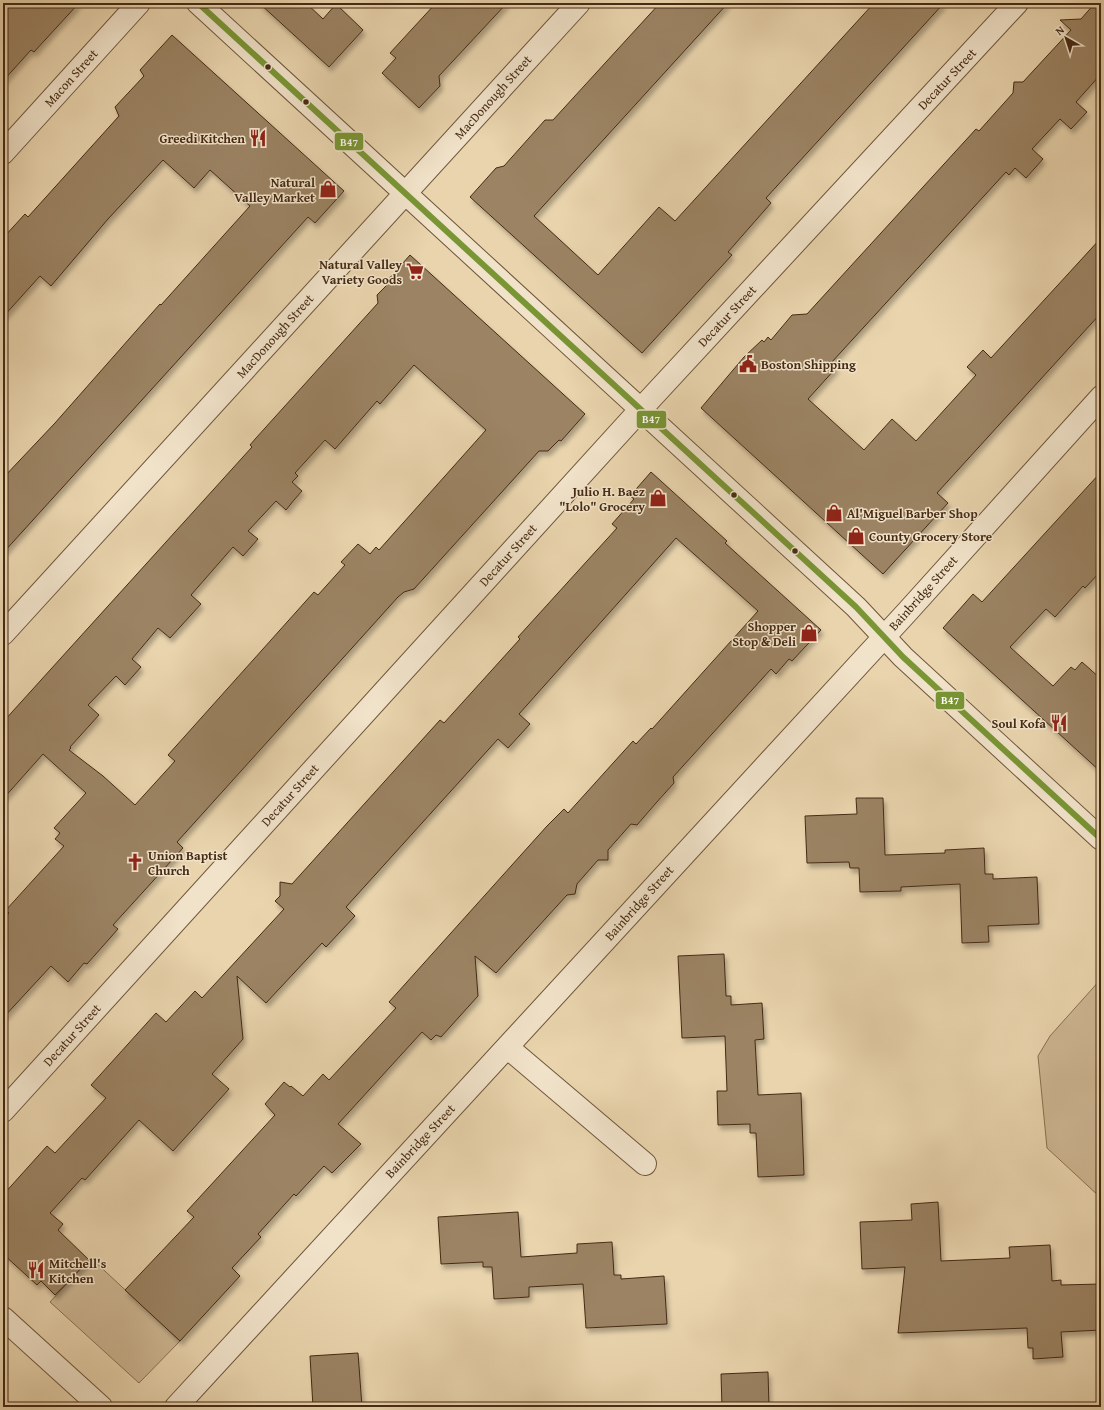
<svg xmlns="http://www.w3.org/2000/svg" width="1104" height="1410" viewBox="0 0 1104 1410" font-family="'Gentium Book Plus',serif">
<defs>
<filter id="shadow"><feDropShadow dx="2.5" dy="4.5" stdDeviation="2" flood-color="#0004"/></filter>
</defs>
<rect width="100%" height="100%" fill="#e9d4ad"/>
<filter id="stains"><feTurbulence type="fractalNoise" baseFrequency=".005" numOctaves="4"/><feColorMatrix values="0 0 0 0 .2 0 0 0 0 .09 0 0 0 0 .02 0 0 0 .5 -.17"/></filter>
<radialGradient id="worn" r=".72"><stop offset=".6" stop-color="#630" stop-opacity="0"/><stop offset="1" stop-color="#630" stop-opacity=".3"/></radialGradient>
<path fill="#cdb793" stroke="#8a7154" d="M1101,979V1198L1047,1148L1038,1056L1050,1036Z
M91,1258L180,1341L139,1383L50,1302Z"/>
<path fill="#9b8364" stroke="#462b14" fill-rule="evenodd" filter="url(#shadow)" d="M3,3H79L34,52L31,50L3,81Z
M259,3H306L323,19L336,4L363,30L329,67Z
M436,3H507L439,76L440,86L419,108L382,73L396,58L390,53Z
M660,3H728L534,216L598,275L659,207L675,221L874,3H944L766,198L771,203L728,252L732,255L642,353L470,197L496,168L504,166L545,120H553Z
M1095,3H1101V74L1076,102L1087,112L1071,129L1060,119L1032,149L1043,159L1026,178L1015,168L1009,175L1006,172L831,363L836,368L808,399L864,450L892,419L916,441L976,375L967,367L983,350L991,358L1101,238V313L937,493L948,503L883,574L701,408L744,357L762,340L764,342L768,337L771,340L792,315L807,314L976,129L979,131L1013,93L1014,82H1023L1071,30L1060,20L1081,19Z
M172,35L344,191L315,223L308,217L3,553V478L55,423L144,322L160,304L161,305L250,206L210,170L194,188L163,160L108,219L51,286L40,276L3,317V238L25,214L28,217L119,116L115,107L144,76L140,70Z
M410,255L585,414L561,441L559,440L548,451H539L414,589L404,592L398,597L177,842L183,848L113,925L118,929L87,964L84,963L68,982L51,966L3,1018V920L9,913L6,910L64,846L55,839L60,833L54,828L86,793L43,754L3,799V722L252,447L250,445L256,438L378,303L377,295L388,284L387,281ZM414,365L486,430L379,550L376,547L370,554L358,544L341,562L345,565L318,595L314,592L168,755L175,761L135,805L103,776L69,750L71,748L70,747L99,715L88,705L116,676L125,685L141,667L132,659L158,628L170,638L201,604L191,595L233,547L243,556L258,539L248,531L276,501L286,510L294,500L302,491L292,482L298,476L295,473L325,440L335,449L377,401L380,404Z
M651,472L727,541L725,543L821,630L792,661L789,659L776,674L771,669L673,777L674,783L656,803L637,825L631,824L608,850V860H598L577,884L575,894L567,895L496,973L475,956L478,996L441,1037L436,1035L431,1040L422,1032L338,1124L361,1144L332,1173L324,1166L296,1196L294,1194L258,1234L261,1237L232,1268L240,1276L180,1341L125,1290L194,1217L187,1211L275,1115L265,1104L284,1082L290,1087L291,1086L303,1096L323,1074L329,1080L396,1008L389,1002L547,826L564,809L568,813L633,741L636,744L651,728L652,729L758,611L676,538L519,714L530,724L508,748L498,739L346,907L355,916L326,947L322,943L266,1003L237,976L243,1039L212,1074L229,1089L173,1151L139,1120L85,1180L82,1178L50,1213L63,1224L58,1230L89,1260L55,1295L41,1281L37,1285L3,1254V1195L47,1146L55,1153L106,1098L91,1085L156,1013L166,1022L195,991L202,998L284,909L275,901L280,896V882L292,884L440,720L444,723L520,639L518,637L617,528L612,524L634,499L630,496Z
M1101,472V571L1085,588L1083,586L1055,617L1046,609L1010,647L1053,686L1071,667L1075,670L1082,662L1101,679V772L943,628L973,594L982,602Z
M856,798H883L885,855L945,853V850L984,848L985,874H993V879L1037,877L1039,924L988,926L989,942L962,943L960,884L901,887V891L860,892L859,868H850L849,862L807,863L805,816L857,814Z
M724,954L726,996H731V1005L762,1003L764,1039L755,1040L758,1095L801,1093L804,1175L758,1177L756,1133H750V1124L718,1125L717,1091H727L725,1036L682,1038L678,956Z
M938,1202L941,1261L1010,1258L1009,1247L1050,1245L1052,1281L1061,1280V1285L1101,1284V1330L1061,1332L1063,1357L1033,1359V1348H1028L1027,1328L898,1333L905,1267L862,1269L860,1222L912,1220L911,1204Z
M518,1212L521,1257L577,1253V1244L612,1242L614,1275H621V1279L664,1276L667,1324L586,1328L583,1284L529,1287V1297L494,1299L492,1267H483V1262L441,1264L438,1217Z
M358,1353L362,1407H313L310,1356Z
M768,1372L769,1407H722L721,1374Z"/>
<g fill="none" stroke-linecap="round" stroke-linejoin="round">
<g stroke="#6f553a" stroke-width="24">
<path id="minor" d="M198,3L856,607L903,657L1101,839
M3,153L139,3
M3,634L579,3
M507,1047L645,1164
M3,1111L641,409L1017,3
M3,1318L101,1407
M176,1407L908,611L1101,397"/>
</g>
<use href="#minor" stroke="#f1e3ca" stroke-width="22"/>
<g stroke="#f1e3ca" stroke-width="9">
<path id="bus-1" d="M198,3L856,607L903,657L1101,839"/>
</g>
<use href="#bus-1" stroke="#799534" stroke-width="6"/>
</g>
<defs>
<g id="restaurant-bare" transform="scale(1.38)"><path d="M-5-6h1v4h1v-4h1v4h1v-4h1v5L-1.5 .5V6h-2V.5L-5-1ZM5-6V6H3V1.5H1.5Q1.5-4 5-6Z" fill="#8f2418" stroke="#f1e3ca" stroke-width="2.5" paint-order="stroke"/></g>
<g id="shop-bare" transform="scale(1.38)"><path d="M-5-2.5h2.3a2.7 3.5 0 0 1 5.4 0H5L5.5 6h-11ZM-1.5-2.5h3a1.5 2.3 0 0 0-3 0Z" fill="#8f2418" stroke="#f1e3ca" stroke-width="2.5" paint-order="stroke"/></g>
<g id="supermarket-bare" transform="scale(1.38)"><path d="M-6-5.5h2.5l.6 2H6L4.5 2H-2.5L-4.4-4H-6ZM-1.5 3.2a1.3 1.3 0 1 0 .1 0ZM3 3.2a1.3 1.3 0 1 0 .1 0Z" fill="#8f2418" stroke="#f1e3ca" stroke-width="2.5" paint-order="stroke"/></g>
<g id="civic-bare" transform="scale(1.38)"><path d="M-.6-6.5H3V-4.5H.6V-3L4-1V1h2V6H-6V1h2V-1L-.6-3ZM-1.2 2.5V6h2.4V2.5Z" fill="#8f2418" stroke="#f1e3ca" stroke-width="2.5" paint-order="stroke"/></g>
<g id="church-bare" transform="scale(1.38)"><path d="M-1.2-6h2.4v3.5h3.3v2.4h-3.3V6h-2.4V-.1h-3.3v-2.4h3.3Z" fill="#8f2418" stroke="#f1e3ca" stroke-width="2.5" paint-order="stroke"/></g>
</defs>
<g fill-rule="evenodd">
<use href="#restaurant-bare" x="258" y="138"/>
<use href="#shop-bare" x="328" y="189"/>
<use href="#supermarket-bare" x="415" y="271"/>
<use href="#civic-bare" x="748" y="364"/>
<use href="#shop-bare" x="658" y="498"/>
<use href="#shop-bare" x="834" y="513"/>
<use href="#shop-bare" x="856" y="536"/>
<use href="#shop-bare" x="809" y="633"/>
<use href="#restaurant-bare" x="1059" y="723"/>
<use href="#church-bare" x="135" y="862"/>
<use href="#restaurant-bare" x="36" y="1270"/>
</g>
<g fill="#462b14" stroke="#f1e3ca" stroke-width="1.5">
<circle cx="268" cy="67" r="3.5"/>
<circle cx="306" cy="102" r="3.5"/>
<circle cx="734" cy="495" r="3.5"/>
<circle cx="795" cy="551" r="3.5"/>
</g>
<g text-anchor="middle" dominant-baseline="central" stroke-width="3" stroke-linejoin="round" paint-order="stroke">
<g font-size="13" fill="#462b14" stroke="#f1e3ca">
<text transform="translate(71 78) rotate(-48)">Macon Street</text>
<text transform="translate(947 79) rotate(-47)">Decatur Street</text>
<text transform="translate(493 97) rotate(-48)">MacDonough Street</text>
<text transform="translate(727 316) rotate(-47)">Decatur Street</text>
<text transform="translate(275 336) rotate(-48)">MacDonough Street</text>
<text transform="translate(508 555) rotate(-48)">Decatur Street</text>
<text transform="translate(923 593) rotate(-48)">Bainbridge Street</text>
<text transform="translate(290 795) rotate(-48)">Decatur Street</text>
<text transform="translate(639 903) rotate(-48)">Bainbridge Street</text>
<text transform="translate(72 1035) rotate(-48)">Decatur Street</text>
<text transform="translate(420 1141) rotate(-47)">Bainbridge Street</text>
</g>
<g font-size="13" font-weight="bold" fill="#462b14" stroke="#f1e3ca" text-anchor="end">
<text x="245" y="138">Greedi Kitchen</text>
<text x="315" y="182">Natural<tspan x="315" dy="15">Valley Market</tspan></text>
<text x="402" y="264">Natural Valley<tspan x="402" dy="15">Variety Goods</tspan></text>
<text x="761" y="364" text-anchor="start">Boston Shipping</text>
<text x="645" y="491">Julio H. Baez<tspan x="645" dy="15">"Lolo" Grocery</tspan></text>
<text x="847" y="513" text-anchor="start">Al'Miguel Barber Shop</text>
<text x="869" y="536" text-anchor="start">County Grocery Store</text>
<text x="796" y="626">Shopper<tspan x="796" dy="15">Stop &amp; Deli</tspan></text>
<text x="1046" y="723">Soul Kofa</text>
<text x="148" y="855" text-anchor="start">Union Baptist<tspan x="148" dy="15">Church</tspan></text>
<text x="49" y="1263" text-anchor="start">Mitchell's<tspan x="49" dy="15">Kitchen</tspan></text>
</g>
</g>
<g stroke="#f1e3ca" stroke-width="1.5">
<rect x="334" y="132" width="30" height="19" rx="4" fill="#799534"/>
<rect x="636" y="410" width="31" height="19" rx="4" fill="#799534"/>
<rect x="935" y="691" width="30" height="19" rx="4" fill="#799534"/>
</g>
<g font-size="11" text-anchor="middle" font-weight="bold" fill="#fff">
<text x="349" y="146">B47</text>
<text x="651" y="423">B47</text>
<text x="950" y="704">B47</text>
</g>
<rect width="1104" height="1410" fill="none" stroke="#e9d4ad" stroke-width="16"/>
<rect x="4" y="4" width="1096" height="1402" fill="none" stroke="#462b14" stroke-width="2"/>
<rect x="8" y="8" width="1088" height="1394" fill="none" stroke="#462b14"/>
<g transform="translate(1066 38) rotate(321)" stroke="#f1e3ca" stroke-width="3" paint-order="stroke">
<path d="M0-3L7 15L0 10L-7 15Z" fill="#462b14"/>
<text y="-6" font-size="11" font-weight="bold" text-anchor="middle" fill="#462b14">N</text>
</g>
<rect width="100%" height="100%" filter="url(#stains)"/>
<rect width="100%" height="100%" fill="url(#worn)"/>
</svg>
